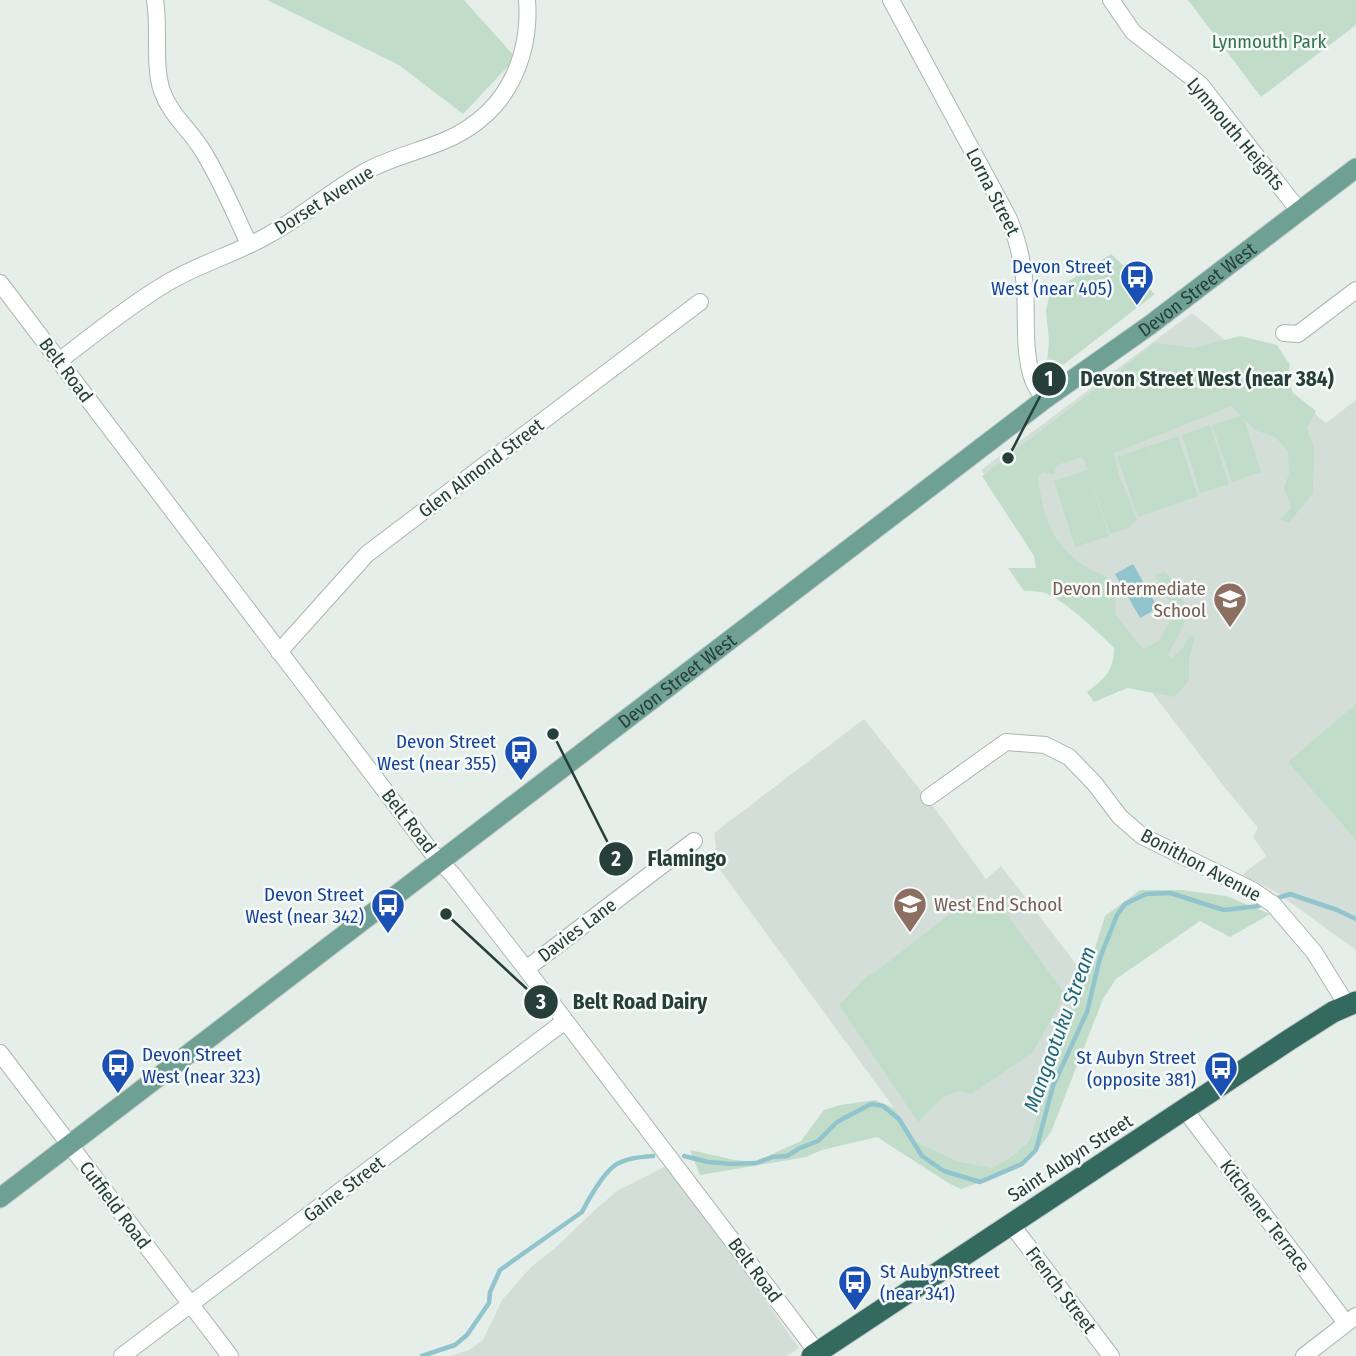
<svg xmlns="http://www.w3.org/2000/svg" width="1356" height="1356" viewBox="0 0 1356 1356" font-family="'Fira Sans Condensed',sans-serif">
<rect width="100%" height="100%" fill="#e6eeea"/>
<path fill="#d4ded9" d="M1192,313L1326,423L1356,400V950L1276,892L1242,875L1266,856L1253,837L1258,828L1226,789L981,470Z
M864,719L933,806L986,879L1001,866L1086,977L1052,1046L1044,1094L1029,1141L1011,1157L992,1168L958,1161L915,1141L894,1108L712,859L716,847L714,833Z
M670,1164L799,1348L787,1356H450L469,1350L483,1340L502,1300L531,1267L554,1249L596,1209L617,1191Z"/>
<path fill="#c1ddc9" d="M267,0H464L516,58L463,114L399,65Z
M1188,0H1356V25L1261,97Z
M1111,254L1155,294L1054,372L1049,371L1047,362L1049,341L1046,311L1050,293Z
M1240,336L1277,345L1290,365L1288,378L1293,393L1316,411L1307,428L1314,448L1313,493L1289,523L1280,519L1291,508L1284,487L1289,474L1288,451L1275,437L1257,431L1244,419L1261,472L1232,482L1212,425L1241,416L1232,406L1114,453L1119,475L1137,519L1129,528L1110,534L1090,476L1109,536L1075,547L1054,481L1088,470L1082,457L1057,465L1054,474L1043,472L1038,476C1043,516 1050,543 1085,566C1099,576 1103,570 1116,587L1115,614L1143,649L1159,641L1175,611L1155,576L1164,571L1173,580C1175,598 1176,588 1183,600C1193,619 1175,639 1168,655L1172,658L1184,646L1189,636L1195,637L1189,659V680L1175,697L1127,688L1094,702L1087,692C1104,679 1114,671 1114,648C1099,633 1061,596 1041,592C1036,591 1029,591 1024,591L1008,568H1036L1034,556L982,476L1155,343L1194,348Z
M1210,425L1229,484L1200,493L1182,435Z
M1178,436L1198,496L1138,517L1117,457L1148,446L1153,461L1149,446Z
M1356,704V840L1288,762Z
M1140,890H1182L1226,896L1270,914L1230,937L1200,921L1116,979L1103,999L1051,1132L1032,1157L978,1183L961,1189L950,1184L877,1137L822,1150L806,1157L700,1175L690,1150L735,1160L754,1162L801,1141L824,1110L840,1105L875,1100L894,1108L915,1141L958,1161L992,1168L1011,1157L1029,1141L1044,1094L1052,1046L1086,977L1105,916Z
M973,896L997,901L1065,994L1033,1052L972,1094L959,1091L942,1098L918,1122L839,1005L866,977L874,973Z"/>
<path fill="#92c4ce" d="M1133,564L1158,608L1140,618L1115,574Z"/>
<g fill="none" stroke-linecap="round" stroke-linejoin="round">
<path stroke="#92c4ce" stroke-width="4.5" d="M1278,898L1290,894L1337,910L1356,919
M684,1156L708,1162L732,1164L756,1163L773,1157L787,1156L800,1148L818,1141L837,1122L871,1104L883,1106L899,1119L922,1156L944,1171L980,1182L1022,1164L1036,1150L1053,1086L1087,1012L1100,958L1117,915L1125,904L1146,894L1170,893L1224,910L1259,906
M422,1356L455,1345L467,1335L489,1303L490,1292L500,1270L582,1212C588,1200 603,1174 614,1166C625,1158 641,1157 653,1156"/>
<g stroke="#a9b6b1" stroke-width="18">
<path id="minor" d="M155,0C160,29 153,65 162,91C170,114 188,128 201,148C220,178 234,212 249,244
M891,0L1008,217C1018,240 1023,262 1025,287C1027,315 1023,353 1033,380C1036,387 1040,393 1045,399
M1111,0L1133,32L1200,84L1300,212
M0,283L433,854L453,875L526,969L810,1343L822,1356
M1284,333L1298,334L1356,290
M59,361C93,335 130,305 167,283C200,263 239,253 272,233C306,214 336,187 370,169C417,146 458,147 496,104C520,75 530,37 527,0
M279,652L367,554L700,302
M929,797L1006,742L1045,745L1069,757L1095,784L1120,817L1142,836L1252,890L1273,904L1314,952L1347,1005
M526,969L694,841
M0,1053L230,1356
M1185,1110L1346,1323
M1011,1224L1111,1356
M122,1356L565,1021
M1304,1356L1356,1316"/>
</g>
<g stroke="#c2c9c7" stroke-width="21">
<g id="major">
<path id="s1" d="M0,1198L1045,399L1150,325L1356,168"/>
</g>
</g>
<g stroke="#c2c9c7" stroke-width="23">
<path id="highway" d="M812,1356L1289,1040L1333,1012L1356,1002"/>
</g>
<use href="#minor" stroke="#fff" stroke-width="16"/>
<use href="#major" stroke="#6ea094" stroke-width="19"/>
<use href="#highway" stroke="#33695f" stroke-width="21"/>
</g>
<defs>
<g id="bus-pin" transform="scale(1.75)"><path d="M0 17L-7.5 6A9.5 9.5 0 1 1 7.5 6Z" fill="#1a4fb4" stroke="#f6faf8"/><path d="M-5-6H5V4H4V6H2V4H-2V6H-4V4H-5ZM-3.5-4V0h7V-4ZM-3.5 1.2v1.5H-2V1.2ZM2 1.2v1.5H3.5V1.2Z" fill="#fff"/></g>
<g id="school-pin" transform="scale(1.75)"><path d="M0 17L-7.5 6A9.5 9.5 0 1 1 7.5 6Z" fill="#8d6e63" stroke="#f6faf8"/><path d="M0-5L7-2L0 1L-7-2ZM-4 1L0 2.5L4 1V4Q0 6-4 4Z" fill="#fff"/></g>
</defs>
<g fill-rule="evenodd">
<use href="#bus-pin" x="1137" y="277"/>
<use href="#school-pin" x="1230" y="599"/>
<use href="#bus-pin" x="521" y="752"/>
<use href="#school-pin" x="910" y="904"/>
<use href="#bus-pin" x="388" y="905"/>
<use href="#bus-pin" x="118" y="1065"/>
<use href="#bus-pin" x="1221" y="1068"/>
<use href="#bus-pin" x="855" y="1282"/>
</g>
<g text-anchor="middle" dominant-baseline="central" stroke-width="5" stroke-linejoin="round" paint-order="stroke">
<g font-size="19" fill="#32734c" stroke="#f6faf8">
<text x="1269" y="41">Lynmouth Park</text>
</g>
<g font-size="19" fill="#263f38" stroke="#f6faf8">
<text transform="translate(1236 134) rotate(50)">Lynmouth Heights</text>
<text transform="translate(993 192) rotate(63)">Lorna Street</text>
<text transform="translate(324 200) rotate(-32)">Dorset Avenue</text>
<text stroke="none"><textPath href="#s1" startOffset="1503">Devon Street West</textPath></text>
<text transform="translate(66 370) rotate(53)">Belt Road</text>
<text transform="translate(481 468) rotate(-37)">Glen Almond Street</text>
<text stroke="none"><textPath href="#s1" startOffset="852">Devon Street West</textPath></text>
<text transform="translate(409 821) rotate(52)">Belt Road</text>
<text transform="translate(1201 865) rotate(28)">Bonithon Avenue</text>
<text transform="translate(577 930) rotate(-37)">Davies Lane</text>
<text transform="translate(1070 1158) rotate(-33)">Saint Aubyn Street</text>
<text transform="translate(344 1189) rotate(-37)">Gaine Street</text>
<text transform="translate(115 1205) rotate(53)">Cutfield Road</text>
<text transform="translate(1265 1216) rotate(53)">Kitchener Terrace</text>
<text transform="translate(755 1270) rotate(53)">Belt Road</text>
<text transform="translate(1061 1290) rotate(53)">French Street</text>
</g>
<g font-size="19" fill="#164399" stroke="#f6faf8" text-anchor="end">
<text x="1112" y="266">Devon Street<tspan x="1112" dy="22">West (near 405)</tspan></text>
<text x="496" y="741">Devon Street<tspan x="496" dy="22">West (near 355)</tspan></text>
<text x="364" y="894">Devon Street<tspan x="364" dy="22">West (near 342)</tspan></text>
<text x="142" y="1054" text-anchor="start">Devon Street<tspan x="142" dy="22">West (near 323)</tspan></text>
<text x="1196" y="1057">St Aubyn Street<tspan x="1196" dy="22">(opposite 381)</tspan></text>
<text x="880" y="1271" text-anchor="start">St Aubyn Street<tspan x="880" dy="22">(near 341)</tspan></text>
</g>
<g font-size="19" fill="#785e54" stroke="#f6faf8" text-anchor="end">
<text x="1206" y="588">Devon Intermediate<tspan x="1206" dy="22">School</tspan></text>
<text x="934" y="904" text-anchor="start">West End School</text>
</g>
<g font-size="21" font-style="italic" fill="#236877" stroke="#f6faf8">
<text transform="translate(1060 1029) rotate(-70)">Mangaotuku Stream</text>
</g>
</g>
<path fill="none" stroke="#263f38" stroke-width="2.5" d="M1008 458L1049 379M553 734L616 859M446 914L541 1002"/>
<g fill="#263f38" stroke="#f6faf8" stroke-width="2.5">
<circle cx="1008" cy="458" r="7"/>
<circle cx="553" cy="734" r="7"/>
<circle cx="446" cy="914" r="7"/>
<circle cx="1049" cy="379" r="18"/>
<circle cx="616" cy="859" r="18"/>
<circle cx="541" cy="1002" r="18"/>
</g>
<g font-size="21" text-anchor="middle" font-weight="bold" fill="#fff">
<text x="1049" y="386">1</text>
<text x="616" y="866">2</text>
<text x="541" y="1009">3</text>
</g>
<g font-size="21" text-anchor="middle" font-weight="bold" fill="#263f38" stroke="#f6faf8" stroke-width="5" stroke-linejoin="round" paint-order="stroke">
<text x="1207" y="386">Devon Street West (near 384)</text>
<text x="687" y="866">Flamingo</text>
<text x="640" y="1009">Belt Road Dairy</text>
</g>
</svg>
